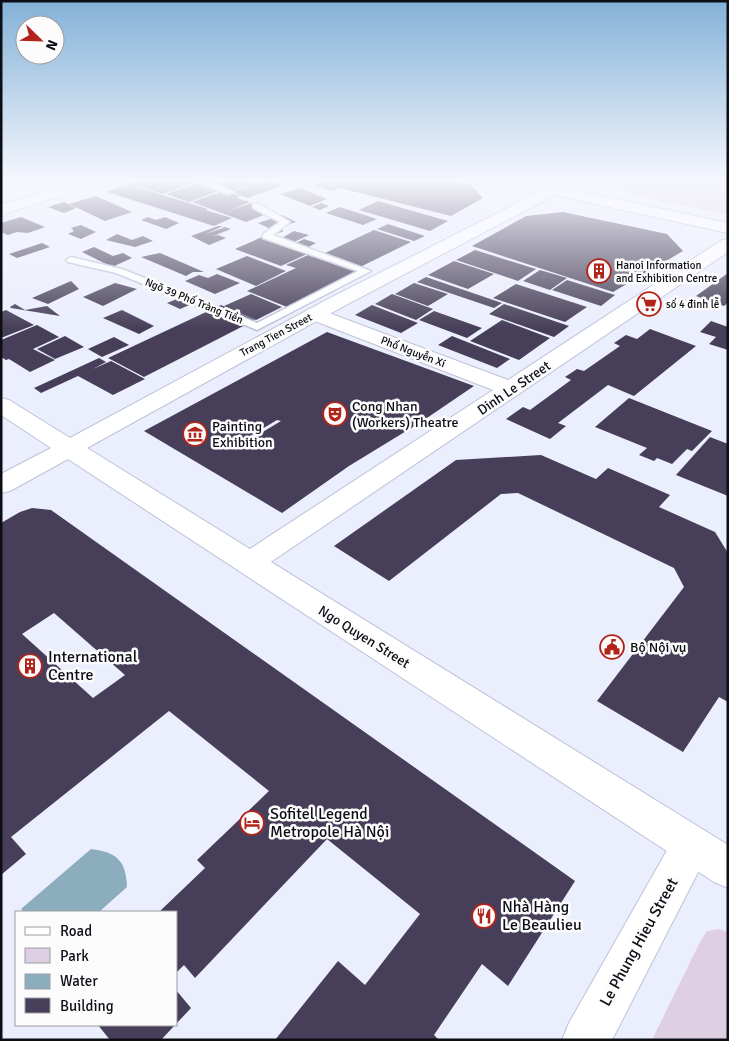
<svg xmlns="http://www.w3.org/2000/svg" width="729" height="1041" viewBox="0 0 729 1041" font-family="Signika,sans-serif">
<rect width="100%" height="100%" fill="#ebeefc"/>
<path fill="#dfcfe3" d="M620,182H717L728,196V215L635,195L625,190Z
M719,929L728,932V1040H652L700,942L707,931Z"/>
<path fill="#8badbd" d="M91,849C117,852 126,861 127,887L99,912H24L21,909Z"/>
<path fill="#473f59" fill-rule="evenodd" d="M133,182H195L163,194L129,184Z
M207,182H256L232,191Z
M260,182H273L283,185L248,198L231,192Z
M316,182H458L471,185L483,198L451,216L340,188L332,191L314,186Z
M198,183L221,190L189,202L166,194Z
M127,184L208,209L205,210L232,218L214,226L107,192Z
M300,188L327,199L310,206L280,194Z
M223,191L240,196L236,198L250,202L227,212L251,203L274,211L246,222L192,202Z
M96,196L132,212L105,221L69,204Z
M378,201L448,221L430,231L359,210Z
M64,202L76,208L64,213L48,207Z
M321,203L329,206L320,210L312,207Z
M340,207L377,219L363,225L326,213Z
M563,212L667,234L683,251L613,292L472,246L526,216Z
M282,215L296,222L277,228L284,231L279,233L258,223Z
M21,217L45,227L28,233L17,232L8,235L1,232V223Z
M148,217L156,220L165,217L179,223L166,229L141,220Z
M388,224L425,236L414,241L377,229Z
M81,225L96,232L81,239L68,234L74,231L71,228Z
M218,226H223L206,234L225,227L231,229L213,236L218,235L226,238L209,245L191,236Z
M374,230L411,242L358,268L321,255Z
M294,231L309,235L294,242L280,239Z
M117,234L132,240L143,236L153,241L135,247L106,240Z
M262,237L307,254L281,266L235,249Z
M304,239L316,243L305,249L292,245Z
M42,243L50,247L17,258L9,254Z
M94,247L113,256L123,253L132,258L112,267L82,252Z
M475,250L536,269L518,281L456,260Z
M160,253L204,272H193L186,276L141,257Z
M308,255L356,272L287,307L247,291L296,268L286,265Z
M247,256L286,271L256,286L216,269Z
M454,261L494,274L468,289L428,275Z
M540,270L567,278L550,290L523,281Z
M728,273V303L724,306L696,296Z
M217,274L240,283L215,294L185,281L199,275L208,278Z
M426,277L502,303L494,308L417,282Z
M567,280L615,295L601,306L552,290Z
M71,281L79,289L48,304L32,298Z
M115,283L137,289L103,306L83,297Z
M414,283L448,294L428,306L395,294Z
M516,284L587,307L565,322L493,298Z
M251,294L282,307L256,320L224,306Z
M392,294L433,309L416,320L375,304Z
M182,297L194,303L180,309L167,303Z
M15,304L25,310L47,306L60,316L11,308L10,307Z
M504,304L569,326L554,337L489,314Z
M221,305L255,320L144,377L108,358Z
M372,305L418,323L401,333L355,315Z
M6,310L34,325L1,338V312Z
M122,310L154,326L139,334L103,318Z
M434,311L482,328L467,338L419,320Z
M502,320L550,338L519,360L470,341Z
M711,321L728,327V350L709,344L716,337L700,332Z
M37,325L59,337L33,349L55,360L30,372L9,359L6,360L1,357V340Z
M650,329L696,346L634,396L608,385L558,423L566,426L550,439L506,419L523,407L530,410L571,380L565,377L577,369L584,371L620,346L614,343L626,335L637,339Z
M327,332L474,386L421,422L349,466L282,513L144,431ZM277,420L281,421L251,439L247,438Z
M65,336L84,347L55,359L37,349Z
M452,336L510,359L497,368L438,345Z
M114,337L129,345L102,357L88,349Z
M99,358L106,362L93,369L111,361L145,379L113,395L78,376L41,393L34,388Z
M629,398L712,431L692,451L687,449L672,464L657,458L654,461L639,455L647,448L595,427Z
M710,437L728,444V496L676,475Z
M541,455L596,479L608,468L670,495L659,507L715,532L728,553V702L719,697L683,752L597,701L684,587L674,568L518,493L501,494L389,581L334,546L456,460Z
M32,508L51,510L575,881L508,986L482,964L434,1035L439,1040H275L338,961L365,985L420,914L327,839L195,978L184,965L176,973V912H159L205,868L197,860L269,791L169,711L11,837L26,854L1,875V523L20,512ZM54,613L125,675L93,698L22,634Z
M176,990L191,1008L176,1024Z
M98,1025H175L161,1040H110Z"/>
<g fill="none" stroke-linecap="round" stroke-linejoin="round">
<g stroke="#bdc2d8" stroke-width="3">
<path id="lane" d="M199,182H211L234,192L227,194Z
M253,204H259L290,222L273,235L371,271L257,330L116,273L68,262L66,260L71,257L122,269L257,323L358,271L263,238V234L280,222L253,208Z"/>
</g>
<g stroke="#bdc2d8" stroke-width="2">
<path id="street" d="M728,239V252L259,570L249,573L239,570L234,563L239,556L493,390L307,318L304,314L307,310L314,308L321,310L508,380L722,240Z
M692,826L706,831L712,845L612,1040H562L569,1023L678,831Z"/>
</g>
<g stroke="#bdc2d8" stroke-width="2">
<path id="secondary" d="M75,182H97L95,185L1,215V205Z
M507,182H535L552,186L560,182H579L568,189L728,223V233L555,195L344,306L87,448L728,845V888L714,882L68,459L10,491L1,493V474L51,448L1,415V398L9,400L70,438L330,298L539,192L509,185Z"/>
</g>
<use href="#lane" fill="#fff" fill-rule="evenodd"/>
<use href="#street" fill="#fff" fill-rule="evenodd"/>
<use href="#secondary" fill="#fff" fill-rule="evenodd"/>
</g>
<linearGradient id="sky" x2="0" y2="1"><stop stop-color="#83b1d7"/><stop offset="0.55" stop-color="#f6f7fe"/><stop offset="1" stop-color="#f6f7fe" stop-opacity="0"/></linearGradient>
<rect width="729" height="328" fill="url(#sky)"/>
<defs>
<g id="building-ring" transform="scale(1.25)"><circle r="9.5" fill="#fcfcfc" stroke="#b22419" stroke-width="1.5"/><path d="M-4-6H4V6H1V3H-1V6H-4ZM-2.5-4.3h1.7v1.8h-1.7ZM.8-4.3h1.7v1.8H.8ZM-2.5-1h1.7V.8h-1.7ZM.8-1h1.7V.8H.8Z" fill="#b22419"/></g>
<g id="supermarket-ring" transform="scale(1.25)"><circle r="9.5" fill="#fcfcfc" stroke="#b22419" stroke-width="1.5"/><path d="M-6-5.5h2.5l.6 2H6L4.5 2H-2.5L-4.4-4H-6ZM-1.5 3.2a1.3 1.3 0 1 0 .1 0ZM3 3.2a1.3 1.3 0 1 0 .1 0Z" fill="#b22419"/></g>
<g id="theatre-ring" transform="scale(1.25)"><circle r="9.5" fill="#fcfcfc" stroke="#b22419" stroke-width="1.5"/><path d="M-5-5.5Q0-4 5-5.5V0Q5 5 0 6Q-5 5-5 0ZM-3.3-2.5H-1v1.5H-3.3ZM1-2.5H3.3v1.5H1ZM-2.8 1Q0 5.5 2.8 1Z" fill="#b22419"/></g>
<g id="museum-ring" transform="scale(1.25)"><circle r="9.5" fill="#fcfcfc" stroke="#b22419" stroke-width="1.5"/><path d="M0-6L6-3V-2H-6V-3ZM-5-1h2V3h-2ZM-1-1h2V3h-2ZM3-1h2V3H3ZM-6 4H6V6H-6Z" fill="#b22419"/></g>
<g id="civic-ring" transform="scale(1.25)"><circle r="9.5" fill="#fcfcfc" stroke="#b22419" stroke-width="1.5"/><path d="M-.6-6.5H3V-4.5H.6V-3L4-1V1h2V6H-6V1h2V-1L-.6-3ZM-1.2 2.5V6h2.4V2.5Z" fill="#b22419"/></g>
<g id="hotel-ring" transform="scale(1.25)"><circle r="9.5" fill="#fcfcfc" stroke="#b22419" stroke-width="1.5"/><path d="M-6-4.5h1.5V1H6V5H4.5V3h-9V5H-6ZM-4 0a1.8 1.8 0 1 1 3.6 0ZM.5 0V-2.5h3Q6-2.5 6 0Z" fill="#b22419"/></g>
<g id="restaurant-ring" transform="scale(1.25)"><circle r="9.5" fill="#fcfcfc" stroke="#b22419" stroke-width="1.5"/><path d="M-5-6h1v4h1v-4h1v4h1v-4h1v5L-1.5 .5V6h-2V.5L-5-1ZM5-6V6H3V1.5H1.5Q1.5-4 5-6Z" fill="#b22419"/></g>
</defs>
<g fill-rule="evenodd">
<use href="#building-ring" x="599" y="271"/>
<use href="#supermarket-ring" x="649" y="304"/>
<use href="#theatre-ring" x="335" y="414"/>
<use href="#museum-ring" x="195" y="434"/>
<use href="#civic-ring" x="612" y="647"/>
<use href="#building-ring" x="30" y="666"/>
<use href="#hotel-ring" x="252" y="823"/>
<use href="#restaurant-ring" x="484" y="916"/>
</g>
<g text-anchor="middle" dominant-baseline="central" stroke-width="5" stroke-linejoin="round" paint-order="stroke">
<g font-size="11" fill="#0c0e15" stroke="#fcfcfc" text-anchor="start">
<text x="616" y="265">Hanoi Information<tspan x="616" dy="13">and Exhibition Centre</tspan></text>
<text x="666" y="304">số 4 đinh lễ</text>
</g>
<g font-size="11" fill="#0c0e15" stroke="#fcfcfc">
<text transform="translate(194 301) rotate(22)">Ngõ 39 Phố Tràng Tiền</text>
<text transform="translate(276 335) rotate(-28)">Trang Tien Street</text>
<text transform="translate(413 352) rotate(21)">Phố Nguyễn Xí</text>
</g>
<g font-size="14" fill="#0c0e15" stroke="#fcfcfc">
<text transform="translate(514 388) rotate(-34)">Dinh Le Street</text>
<text transform="translate(364 637) rotate(32)">Ngo Quyen Street</text>
</g>
<g font-size="14" fill="#0c0e15" stroke="#fcfcfc" text-anchor="start">
<text x="352" y="406">Cong Nhan<tspan x="352" dy="16">(Workers) Theatre</tspan></text>
<text x="212" y="426">Painting<tspan x="212" dy="16">Exhibition</tspan></text>
<text x="630" y="647">Bộ Nội vụ</text>
</g>
<g font-size="16" fill="#0c0e15" stroke="#fcfcfc" text-anchor="start">
<text x="48" y="657">International<tspan x="48" dy="18">Centre</tspan></text>
<text x="270" y="814">Sofitel Legend<tspan x="270" dy="18">Metropole Hà Nội</tspan></text>
<text x="502" y="907">Nhà Hàng<tspan x="502" dy="18">Le Beaulieu</tspan></text>
</g>
<g font-size="16" fill="#0c0e15" stroke="#fcfcfc">
<text transform="translate(639 942) rotate(-61)">Le Phung Hieu Street</text>
</g>
</g>
<rect width="729" height="1041" fill="none" stroke="#0c0e15" stroke-width="5"/>
<rect x="15" y="911" width="162" height="115" fill="#fcfcfc" stroke="#9c9da0"/>
<rect x="25" y="927" width="25" height="8" fill="#ffffff" stroke="#9c9da0"/>
<text x="60" y="936" font-size="15" fill="#0c0e15">Road</text>
<rect x="25" y="948" width="25" height="15" fill="#dfcfe3" stroke="#9c9da0"/>
<text x="60" y="961" font-size="15" fill="#0c0e15">Park</text>
<rect x="25" y="974" width="25" height="15" fill="#8badbd" stroke="#9c9da0"/>
<text x="60" y="986" font-size="15" fill="#0c0e15">Water</text>
<rect x="25" y="998" width="25" height="15" fill="#473f59" stroke="#9c9da0"/>
<text x="60" y="1011" font-size="15" fill="#0c0e15">Building</text>
<g transform="translate(40 40) rotate(113)"><circle r="24" fill="#fcfcfc" stroke="#9c9da0"/>
<path d="M0-4L9 19L0 12L-9 19Z" fill="#b22419"/>
<text y="-8" font-size="14" font-weight="bold" text-anchor="middle" fill="#0c0e15">N</text>
</g>
</svg>
